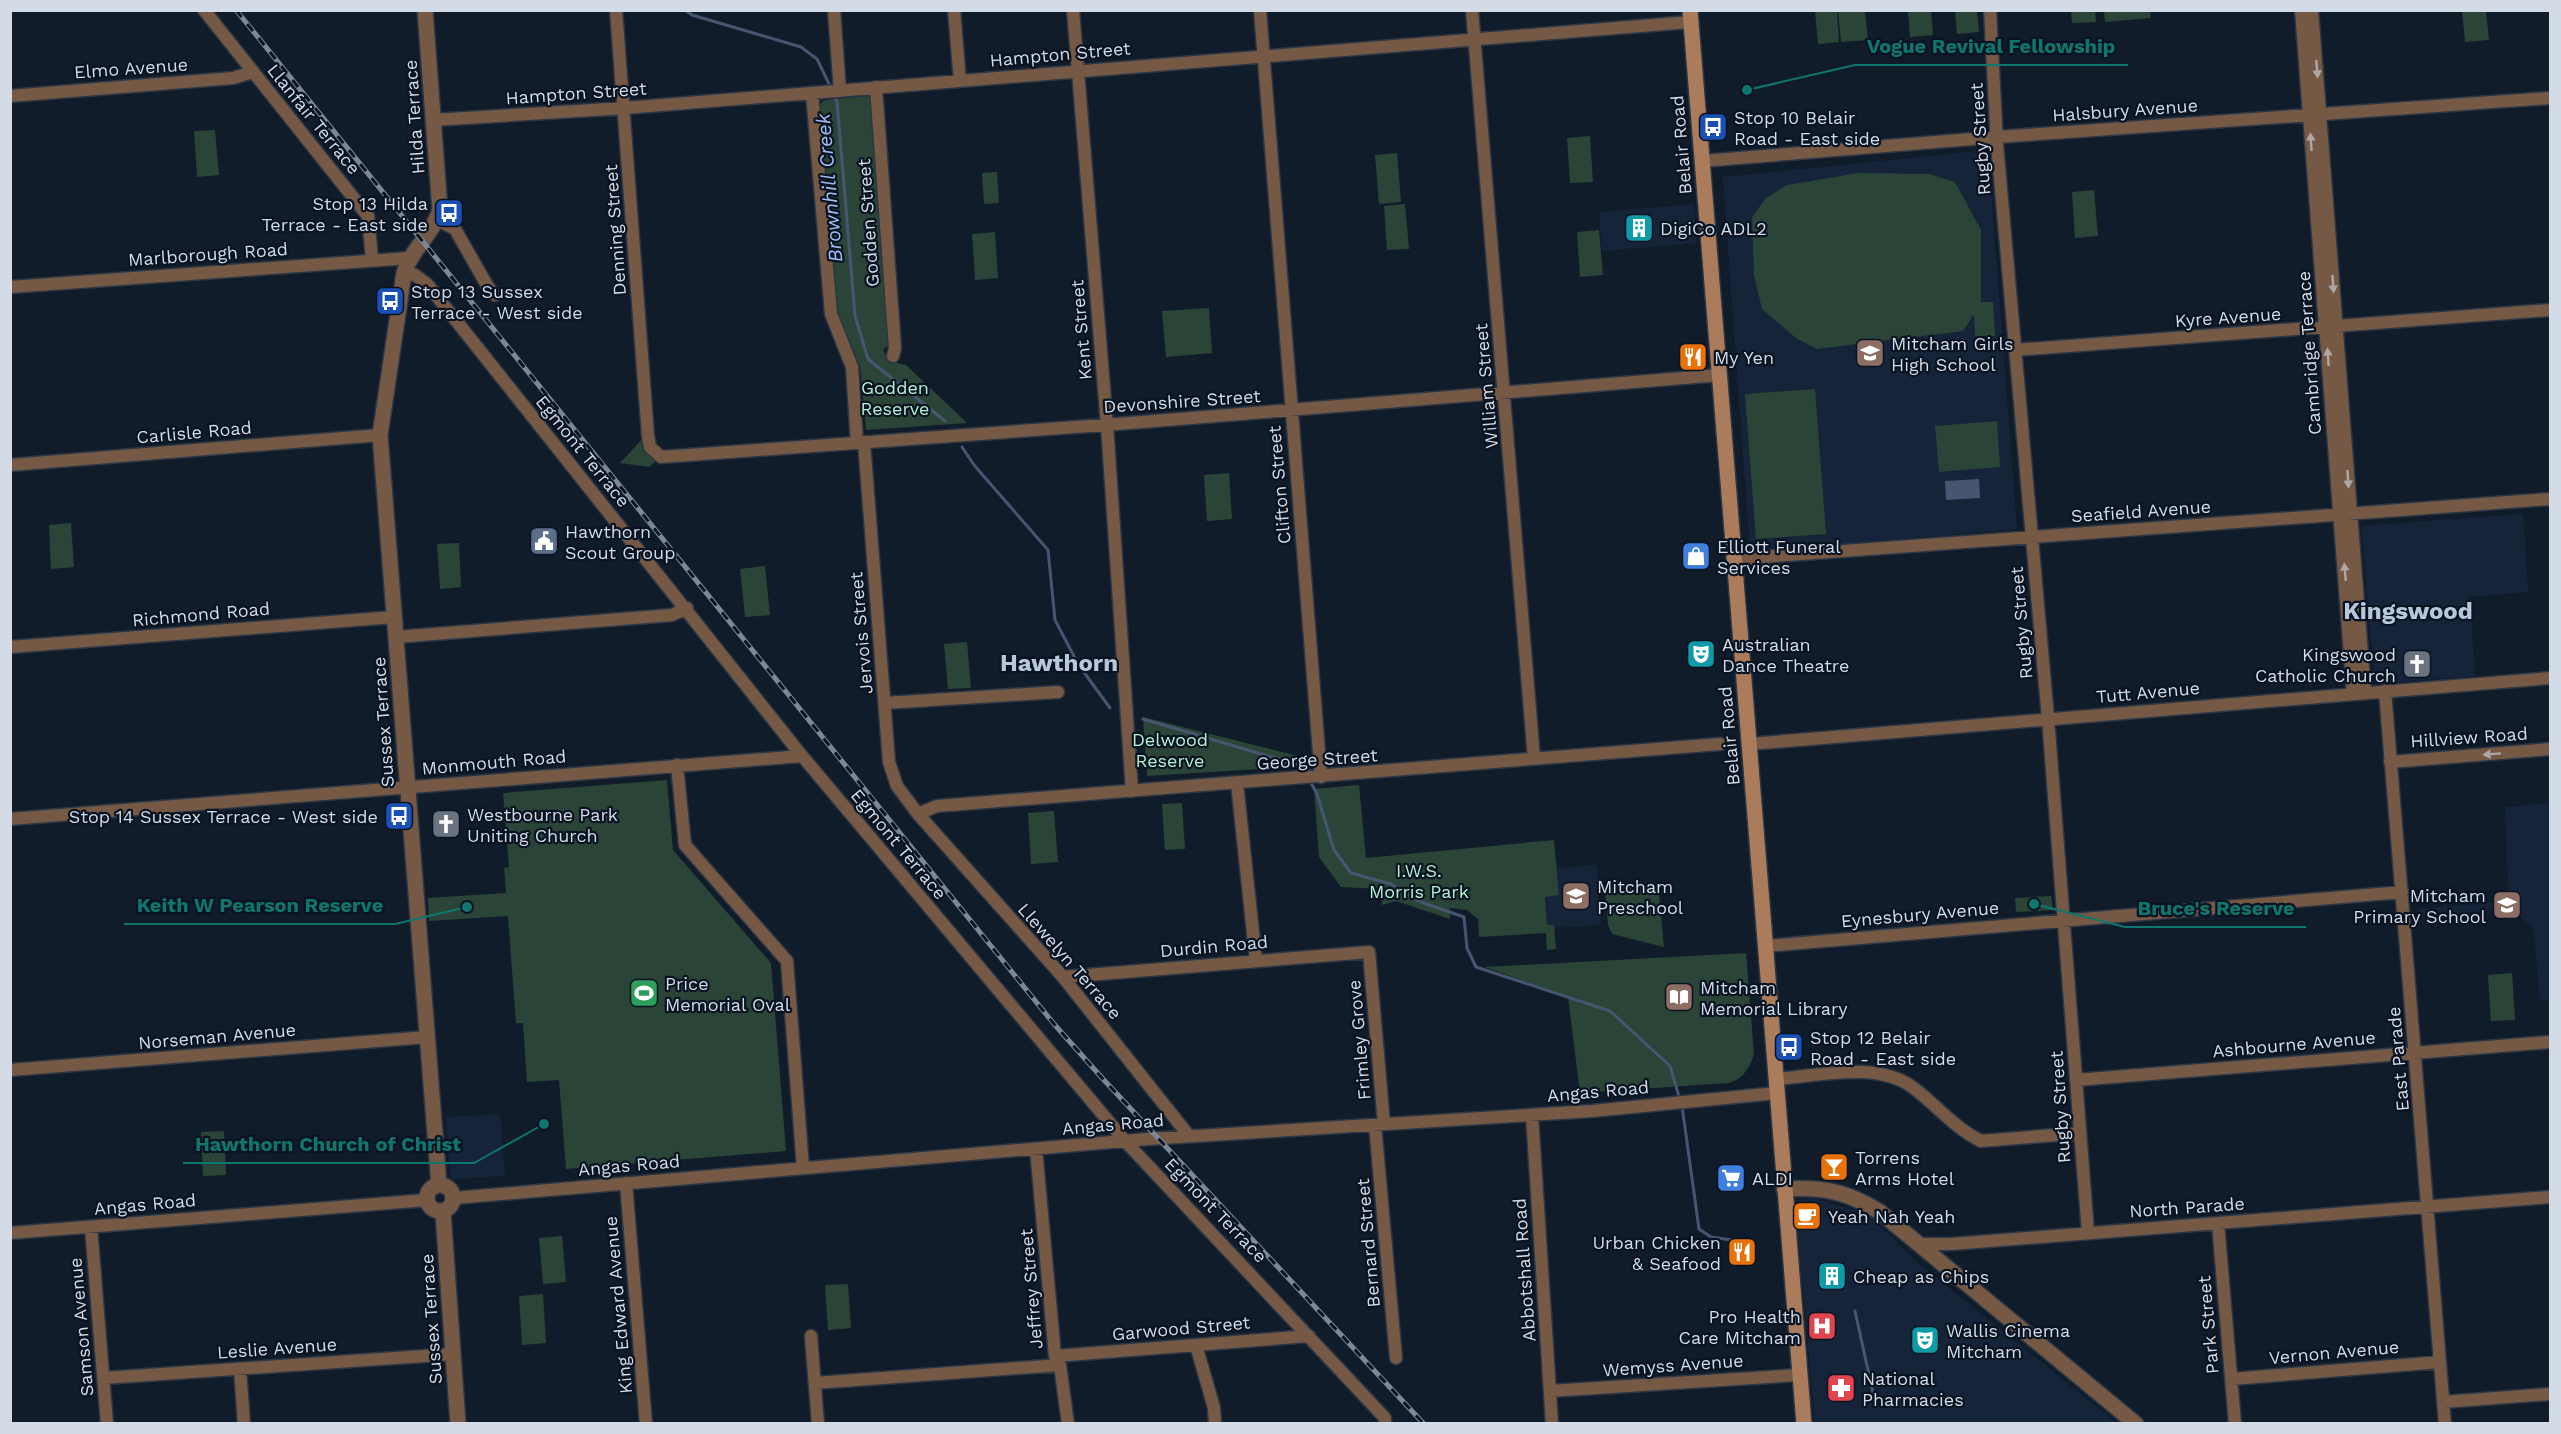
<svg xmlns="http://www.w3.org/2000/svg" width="2561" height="1434" viewBox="0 0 2561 1434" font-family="'Work Sans',sans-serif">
<rect width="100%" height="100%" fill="#111c2b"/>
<path fill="#152438" d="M1988,150L2017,529L1750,552L1723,177Z
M1694,204L1697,243L1602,251L1599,212Z
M2523,514L2528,592L2470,597L2475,676L2375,684L2361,526Z
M2550,803V999L2540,1000L2533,927L2510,909L2418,917L2417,909L2509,901L2505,807Z
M1597,865L1601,925L1554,928L1547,926L1546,897L1559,895L1556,868Z
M500,1114L505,1176L451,1179L446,1117Z
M1814,1198L1868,1214L1919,1264L2116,1422L1815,1423L1795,1200Z"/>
<path fill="#2a4537" d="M1815,11H1837L1839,42L1818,44Z
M1838,11H1865L1868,40L1841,42Z
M1908,11H1931L1933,35L1910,37Z
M1955,11H1977L1979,32L1957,34Z
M2071,11H2095L2096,22L2072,23Z
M2104,11H2150L2151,18L2105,22Z
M2462,11H2486L2489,40L2465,42Z
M868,96L872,100L889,344L883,350L888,361L906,365L967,423L866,430L860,366L835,311L819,106L824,100Z
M215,130L219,175L197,177L194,131Z
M1590,136L1593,182L1570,183L1567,138Z
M1397,153L1401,202L1379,204L1375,155Z
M997,172L999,203L984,204L982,173Z
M1858,173L1929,174L1955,182L1981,230V302H1993L1995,336H1975L1974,314L1963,331L1817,349L1796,338L1762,309L1754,275L1752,217L1766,198L1787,185Z
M2094,190L2098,236L2075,238L2072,192Z
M1405,204L1409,249L1387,250L1384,206Z
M1599,230L1603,275L1580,277L1577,232Z
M995,232L998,278L975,280L972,234Z
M1209,308L1212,353L1166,357L1162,311Z
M1815,389L1826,534L1756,539L1745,394Z
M1997,421L2000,467L1939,472L1935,426Z
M648,433L661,457L649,467L620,463Z
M1229,473L1232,519L1207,521L1204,475Z
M71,523L74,567L51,569L49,525Z
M459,543L461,587L440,589L437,544Z
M765,566L770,615L745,617L740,569Z
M967,642L971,688L948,689L944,644Z
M1143,717L1306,758L1307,766L1147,776Z
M667,780L673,850L771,963L786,1151L566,1169L559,1080L527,1082L523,1023H516L508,916L429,921L428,898L506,893L504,868L509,867L503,793Z
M1359,785L1366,858L1554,840L1559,895L1545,897L1547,925H1554L1556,949L1547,950L1546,933L1479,937L1478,919L1467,910L1450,908L1449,891L1450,919L1396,901L1382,905L1380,889L1341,887L1319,857L1314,789Z
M1182,803L1185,849L1165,850L1162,804Z
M1054,811L1058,862L1031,864L1028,813Z
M1658,883L1664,947L1612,934L1608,925L1605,887Z
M2051,896L2053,910L2016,912L2015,898Z
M1746,953L1754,1054C1750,1067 1743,1080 1728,1083L1580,1093L1568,997L1485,967Z
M2512,973L2515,1020L2491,1021L2488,975Z
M224,1131L226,1175L203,1176L201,1132Z
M562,1236L566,1282L543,1284L539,1238Z
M848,1284L851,1328L828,1330L825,1285Z
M543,1294L546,1343L522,1345L519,1296Z"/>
<path fill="#475571" d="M1979,479L1980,498L1946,500L1945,481Z"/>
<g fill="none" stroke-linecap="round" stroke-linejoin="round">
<path stroke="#475571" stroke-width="3" d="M685,10L692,15L801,47L817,59L831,88
M834,94L837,102L855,316L868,359L945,421
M962,447L974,465L1048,550L1055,620L1078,664L1110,708
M1143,719L1302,766L1306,773
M1310,781L1317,794L1334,850L1351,873L1391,884L1418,901L1464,917L1467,948L1476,967L1610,1011L1670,1066L1680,1100
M1682,1106L1699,1229L1711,1237L1732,1240
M1855,1311L1873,1393"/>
<g stroke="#2c3745" stroke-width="15">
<path id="minor" d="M204,10L368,216L372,260
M616,10L648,436L650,447L661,457L1117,424L1720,375
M834,10L840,91
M954,10L960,81
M1073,10L1107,425L1132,791
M1260,10L1321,777
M1472,10L1534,759
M1990,10L1997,144L2048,718L2088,1233
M2301,10L2353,694
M2312,10L2365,693
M876,87L895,348L893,356
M812,93L831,314L852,367L857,443
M10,96L233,78L253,72
M433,120L625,108L1690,22
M1702,161L1997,137L2550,98
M437,220L455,229L488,287L495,295
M404,273L415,275L427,284L798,751L1125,1141L1385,1418V1424
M10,287L409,258
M2015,350L2550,310
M864,442L889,762L897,786L918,814L1063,977L1189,1136
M10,465L380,435
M1734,559L2550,499
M396,637L672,615L687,608
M10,647L394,617
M2385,691L2445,1424
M885,703L1058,692
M1749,744L2550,678
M2390,762L2550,749
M677,765L685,845L787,961L803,1168
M1237,783L1256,961
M918,814L937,806L1720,744
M10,819L802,756
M1765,946L2402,892
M1063,977L1369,952L1384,1124
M10,1070L427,1037
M1776,1079C1819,1076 1878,1060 1915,1089C1937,1106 1956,1129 1981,1141L2080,1133
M2076,1080L2550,1042
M1532,1115L1552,1424
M1375,1125L1396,1358
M1036,1149L1055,1356L1060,1365L1068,1424
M626,1183L646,1424
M454,1198L1148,1139L1592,1111L1777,1093
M2218,1223L2235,1424
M91,1227L107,1424
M10,1233L427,1200
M1917,1244H1951L2550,1197
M811,1336L818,1424
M1196,1345L1214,1408L1215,1424
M1055,1356L1309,1336
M240,1369L244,1424
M104,1378L453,1354
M2231,1379L2440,1362
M815,1383L1060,1365
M1550,1391L1799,1375
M2443,1402L2550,1394"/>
</g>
<g stroke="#2c3745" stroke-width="18">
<path id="tertiary" d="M425,10L440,210C433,234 412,248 404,273L380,435L439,1185
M427 1198a13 13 0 1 1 26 0a13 13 0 1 1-26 0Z
M1784,1189C1824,1187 1846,1191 1880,1212L2136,1424
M443,1212L458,1424"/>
</g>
<g stroke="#2c3745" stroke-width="18">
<path id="secondary" d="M1690,10L1804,1424"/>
</g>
<use href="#minor" stroke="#765945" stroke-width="12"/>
<use href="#tertiary" stroke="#765945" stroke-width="15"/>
<use href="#secondary" stroke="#aa7c5b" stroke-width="15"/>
<g stroke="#7e8794" stroke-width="5">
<path id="rail" d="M236,10L1054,1024L1103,1079L1424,1424"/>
</g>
<use href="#rail" stroke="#091321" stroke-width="3" stroke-dasharray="9" stroke-linecap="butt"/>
</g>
<defs><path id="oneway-solid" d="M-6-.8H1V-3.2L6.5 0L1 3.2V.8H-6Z" transform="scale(1.5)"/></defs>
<g fill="#aea7a6">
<use href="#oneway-solid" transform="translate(2317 69) rotate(85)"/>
<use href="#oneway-solid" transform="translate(2311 142) rotate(-94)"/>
<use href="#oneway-solid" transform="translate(2333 284) rotate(86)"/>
<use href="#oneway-solid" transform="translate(2328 357) rotate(-94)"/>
<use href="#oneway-solid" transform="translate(2348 479) rotate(86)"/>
<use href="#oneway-solid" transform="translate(2345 572) rotate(-95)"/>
<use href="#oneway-solid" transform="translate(2492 754) rotate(176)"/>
</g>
<defs>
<g id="bus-square" transform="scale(1.5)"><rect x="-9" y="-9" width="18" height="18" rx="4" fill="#1a4fb4" stroke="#091321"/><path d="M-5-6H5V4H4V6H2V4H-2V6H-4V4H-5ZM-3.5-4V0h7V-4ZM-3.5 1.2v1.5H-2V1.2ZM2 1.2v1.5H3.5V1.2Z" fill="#fff"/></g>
<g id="building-square" transform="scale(1.5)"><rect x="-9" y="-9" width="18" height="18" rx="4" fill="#0f9aa8" stroke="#091321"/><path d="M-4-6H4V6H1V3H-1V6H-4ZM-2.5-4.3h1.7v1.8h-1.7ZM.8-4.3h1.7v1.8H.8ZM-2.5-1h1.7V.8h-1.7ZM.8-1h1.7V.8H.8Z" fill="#fff"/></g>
<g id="school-square" transform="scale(1.5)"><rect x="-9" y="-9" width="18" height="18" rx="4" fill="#8d6e63" stroke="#091321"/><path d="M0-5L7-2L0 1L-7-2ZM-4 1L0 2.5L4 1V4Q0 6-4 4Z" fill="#fff"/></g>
<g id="restaurant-square" transform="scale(1.5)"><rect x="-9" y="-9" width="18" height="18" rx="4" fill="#e8710a" stroke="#091321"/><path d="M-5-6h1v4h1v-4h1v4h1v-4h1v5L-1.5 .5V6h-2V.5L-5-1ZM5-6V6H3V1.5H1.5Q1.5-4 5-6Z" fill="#fff"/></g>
<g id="civic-square" transform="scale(1.5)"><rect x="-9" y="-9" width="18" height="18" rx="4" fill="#5c6f8a" stroke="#091321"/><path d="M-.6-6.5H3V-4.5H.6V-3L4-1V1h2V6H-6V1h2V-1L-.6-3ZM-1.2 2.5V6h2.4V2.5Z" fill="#fff"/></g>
<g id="shop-square" transform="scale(1.5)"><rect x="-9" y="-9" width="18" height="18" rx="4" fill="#3f7fe0" stroke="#091321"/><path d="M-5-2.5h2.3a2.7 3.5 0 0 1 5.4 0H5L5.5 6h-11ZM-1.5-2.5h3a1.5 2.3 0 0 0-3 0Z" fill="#fff"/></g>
<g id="theatre-square" transform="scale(1.5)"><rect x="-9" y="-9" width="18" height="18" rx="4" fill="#0f9aa8" stroke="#091321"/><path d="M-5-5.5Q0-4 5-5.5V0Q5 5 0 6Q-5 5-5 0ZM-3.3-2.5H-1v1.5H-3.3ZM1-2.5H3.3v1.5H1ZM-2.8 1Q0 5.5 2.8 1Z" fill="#fff"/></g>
<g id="church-square" transform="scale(1.5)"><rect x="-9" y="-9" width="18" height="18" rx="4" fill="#6b7280" stroke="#091321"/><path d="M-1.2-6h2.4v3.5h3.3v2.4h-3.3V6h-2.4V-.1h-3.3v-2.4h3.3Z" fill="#fff"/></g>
<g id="stadium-square" transform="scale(1.5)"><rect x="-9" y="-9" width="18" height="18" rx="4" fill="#2e9e5b" stroke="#091321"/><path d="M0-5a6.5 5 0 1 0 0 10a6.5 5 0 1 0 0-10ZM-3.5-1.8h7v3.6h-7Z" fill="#fff"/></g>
<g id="library-square" transform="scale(1.5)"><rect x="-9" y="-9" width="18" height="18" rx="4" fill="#8d6e63" stroke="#091321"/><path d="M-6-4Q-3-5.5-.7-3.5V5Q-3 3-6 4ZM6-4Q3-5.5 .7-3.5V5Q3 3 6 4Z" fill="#fff"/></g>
<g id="bar-square" transform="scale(1.5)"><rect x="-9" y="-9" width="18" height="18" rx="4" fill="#e8710a" stroke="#091321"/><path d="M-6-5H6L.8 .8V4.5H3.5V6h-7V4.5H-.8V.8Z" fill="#fff"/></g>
<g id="supermarket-square" transform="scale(1.5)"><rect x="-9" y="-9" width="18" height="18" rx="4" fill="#3f7fe0" stroke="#091321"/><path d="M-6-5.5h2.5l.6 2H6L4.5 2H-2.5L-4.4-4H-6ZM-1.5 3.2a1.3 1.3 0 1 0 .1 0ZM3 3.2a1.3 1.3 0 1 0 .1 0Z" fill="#fff"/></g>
<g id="cafe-square" transform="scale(1.5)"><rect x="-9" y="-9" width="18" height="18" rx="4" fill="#e8710a" stroke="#091321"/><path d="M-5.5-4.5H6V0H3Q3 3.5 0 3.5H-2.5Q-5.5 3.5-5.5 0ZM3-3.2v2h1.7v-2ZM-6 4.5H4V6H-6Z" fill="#fff"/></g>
<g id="hospital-square" transform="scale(1.5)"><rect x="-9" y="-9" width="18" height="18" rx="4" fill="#e0444e" stroke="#091321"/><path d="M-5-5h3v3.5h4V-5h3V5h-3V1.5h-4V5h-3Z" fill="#fff"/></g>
<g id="pharmacy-square" transform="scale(1.5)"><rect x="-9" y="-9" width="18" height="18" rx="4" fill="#e0444e" stroke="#091321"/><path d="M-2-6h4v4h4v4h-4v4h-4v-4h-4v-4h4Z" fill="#fff"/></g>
</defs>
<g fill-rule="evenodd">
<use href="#bus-square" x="1713" y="127"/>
<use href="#bus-square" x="449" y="213"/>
<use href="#building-square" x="1639" y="228"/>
<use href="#bus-square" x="390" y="301"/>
<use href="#school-square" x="1870" y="353"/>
<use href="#restaurant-square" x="1693" y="357"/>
<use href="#civic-square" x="544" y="541"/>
<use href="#shop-square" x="1696" y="556"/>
<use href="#theatre-square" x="1701" y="654"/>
<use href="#church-square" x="2417" y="664"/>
<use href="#bus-square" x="399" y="816"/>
<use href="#church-square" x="446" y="824"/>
<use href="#school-square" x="1576" y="896"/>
<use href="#school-square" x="2507" y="905"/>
<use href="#stadium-square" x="644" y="993"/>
<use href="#library-square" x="1679" y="997"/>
<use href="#bus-square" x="1789" y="1047"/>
<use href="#bar-square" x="1834" y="1167"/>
<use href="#supermarket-square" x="1731" y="1178"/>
<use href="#cafe-square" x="1807" y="1216"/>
<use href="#restaurant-square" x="1742" y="1252"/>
<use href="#building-square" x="1832" y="1276"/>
<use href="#hospital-square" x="1822" y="1326"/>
<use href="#theatre-square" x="1925" y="1340"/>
<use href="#pharmacy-square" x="1841" y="1388"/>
</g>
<g text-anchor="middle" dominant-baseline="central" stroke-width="4.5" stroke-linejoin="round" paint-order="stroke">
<g font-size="18" fill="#d3dbe6" stroke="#091321">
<text transform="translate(1060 54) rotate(-5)">Hampton Street</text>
<text transform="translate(131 68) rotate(-4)">Elmo Avenue</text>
<text transform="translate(576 93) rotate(-4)">Hampton Street</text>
<text transform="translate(2125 110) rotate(-4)">Halsbury Avenue</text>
<text transform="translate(414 117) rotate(-94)">Hilda Terrace</text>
<text transform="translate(314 119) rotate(51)">Llanfair Terrace</text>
<text transform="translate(1980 139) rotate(-94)">Rugby Street</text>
<text transform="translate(1681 145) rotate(-95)">Belair Road</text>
<text transform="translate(868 223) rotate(-94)">Godden Street</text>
<text transform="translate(615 230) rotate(-94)">Denning Street</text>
<text transform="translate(208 254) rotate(-4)">Marlborough Road</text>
<text transform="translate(2228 317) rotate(-4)">Kyre Avenue</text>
<text transform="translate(1081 330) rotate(-95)">Kent Street</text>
<text transform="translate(2309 353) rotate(-94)">Cambridge Terrace</text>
<text transform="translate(1486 386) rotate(-95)">William Street</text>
<text transform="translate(1182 401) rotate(-4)">Devonshire Street</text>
<text transform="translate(194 432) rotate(-5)">Carlisle Road</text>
<text transform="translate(583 451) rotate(51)">Egmont Terrace</text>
<text transform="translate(1279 485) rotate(-95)">Clifton Street</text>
<text transform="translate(2141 511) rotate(-4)">Seafield Avenue</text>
<text transform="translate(201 614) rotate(-5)">Richmond Road</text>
<text transform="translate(2021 623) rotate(-95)">Rugby Street</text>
<text transform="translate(861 633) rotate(-95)">Jervois Street</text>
<text transform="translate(2148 692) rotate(-5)">Tutt Avenue</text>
<text transform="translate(383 722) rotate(-94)">Sussex Terrace</text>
<text transform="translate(1729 736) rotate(-95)">Belair Road</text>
<text transform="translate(2469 737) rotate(-4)">Hillview Road</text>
<text transform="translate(1317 759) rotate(-4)">George Street</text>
<text transform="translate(494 762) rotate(-5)">Monmouth Road</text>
<text transform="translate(899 844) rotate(50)">Egmont Terrace</text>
<text transform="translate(1920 914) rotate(-5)">Eynesbury Avenue</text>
<text transform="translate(1214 946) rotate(-5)">Durdin Road</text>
<text transform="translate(1070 961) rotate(49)">Llewelyn Terrace</text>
<text transform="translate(217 1036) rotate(-5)">Norseman Avenue</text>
<text transform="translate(1359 1040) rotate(-95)">Frimley Grove</text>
<text transform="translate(2294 1044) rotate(-5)">Ashbourne Avenue</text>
<text transform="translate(2398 1059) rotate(-95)">East Parade</text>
<text transform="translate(1598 1091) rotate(-5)">Angas Road</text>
<text transform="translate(2060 1107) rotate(-94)">Rugby Street</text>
<text transform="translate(1113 1124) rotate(-5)">Angas Road</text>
<text transform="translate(629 1165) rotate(-5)">Angas Road</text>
<text transform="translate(145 1204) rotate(-5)">Angas Road</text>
<text transform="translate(2187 1207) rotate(-4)">North Parade</text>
<text transform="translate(1216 1210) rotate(46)">Egmont Terrace</text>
<text transform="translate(1368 1243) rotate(-95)">Bernard Street</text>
<text transform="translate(1524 1270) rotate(-94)">Abbotshall Road</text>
<text transform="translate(1031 1289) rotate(-95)">Jeffrey Street</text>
<text transform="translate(618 1305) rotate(-95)">King Edward Avenue</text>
<text transform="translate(431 1319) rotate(-94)">Sussex Terrace</text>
<text transform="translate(2208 1325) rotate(-95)">Park Street</text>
<text transform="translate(81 1327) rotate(-95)">Samson Avenue</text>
<text transform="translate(1181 1328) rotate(-5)">Garwood Street</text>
<text transform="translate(277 1348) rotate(-4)">Leslie Avenue</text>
<text transform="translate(2334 1352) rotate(-5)">Vernon Avenue</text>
<text transform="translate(1673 1365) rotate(-4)">Wemyss Avenue</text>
</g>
<g font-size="18" fill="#d3dbe6" stroke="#091321" text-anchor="start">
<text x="1734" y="117">Stop 10 Belair<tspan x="1734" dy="21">Road - East side</tspan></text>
<text x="428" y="203" text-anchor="end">Stop 13 Hilda<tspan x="428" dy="21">Terrace - East side</tspan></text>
<text x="1660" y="228">DigiCo ADL2</text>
<text x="411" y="291">Stop 13 Sussex<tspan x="411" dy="21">Terrace - West side</tspan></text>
<text x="1891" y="343">Mitcham Girls<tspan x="1891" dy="21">High School</tspan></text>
<text x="1714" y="357">My Yen</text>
<text x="565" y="531">Hawthorn<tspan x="565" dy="21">Scout Group</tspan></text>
<text x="1717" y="546">Elliott Funeral<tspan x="1717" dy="21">Services</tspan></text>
<text x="1722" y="644">Australian<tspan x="1722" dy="21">Dance Theatre</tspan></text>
<text x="2396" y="654" text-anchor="end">Kingswood<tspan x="2396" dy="21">Catholic Church</tspan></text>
<text x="467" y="814">Westbourne Park<tspan x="467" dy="21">Uniting Church</tspan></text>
<text x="378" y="816" text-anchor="end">Stop 14 Sussex Terrace - West side</text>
<text x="1597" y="886">Mitcham<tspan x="1597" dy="21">Preschool</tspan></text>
<text x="2486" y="895" text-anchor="end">Mitcham<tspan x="2486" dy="21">Primary School</tspan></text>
<text x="665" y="983">Price<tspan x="665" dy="21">Memorial Oval</tspan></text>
<text x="1700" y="987">Mitcham<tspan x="1700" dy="21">Memorial Library</tspan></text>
<text x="1810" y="1037">Stop 12 Belair<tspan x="1810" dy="21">Road - East side</tspan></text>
<text x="1855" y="1157">Torrens<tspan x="1855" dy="21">Arms Hotel</tspan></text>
<text x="1752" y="1178">ALDI</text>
<text x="1828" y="1216">Yeah Nah Yeah</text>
<text x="1721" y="1242" text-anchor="end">Urban Chicken<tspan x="1721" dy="21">&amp; Seafood</tspan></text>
<text x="1853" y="1276">Cheap as Chips</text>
<text x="1801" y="1316" text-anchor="end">Pro Health<tspan x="1801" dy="21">Care Mitcham</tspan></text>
<text x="1946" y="1330">Wallis Cinema<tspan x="1946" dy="21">Mitcham</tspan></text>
<text x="1862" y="1378">National<tspan x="1862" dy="21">Pharmacies</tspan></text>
</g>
<g font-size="18" fill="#b3f2d0" stroke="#091321">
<text x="895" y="387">Godden<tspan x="895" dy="21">Reserve</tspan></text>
<text x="1170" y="739">Delwood<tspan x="1170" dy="21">Reserve</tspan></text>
<text x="1419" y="870">I.W.S.<tspan x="1419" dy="21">Morris Park</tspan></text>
</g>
<g font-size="20" font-style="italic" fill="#a3bef2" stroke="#091321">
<text transform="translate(829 188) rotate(-95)">Brownhill Creek</text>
</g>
<g font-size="24" font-weight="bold" fill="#b8c7dc" stroke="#091321">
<text x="2408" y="611">Kingswood</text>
<text x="1059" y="663">Hawthorn</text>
</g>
</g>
<path fill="none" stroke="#0f766e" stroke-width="2" d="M1747 90L1855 65H2128M467 907L395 924H124M2034 904L2125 927H2306M544 1124L474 1163H183"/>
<g fill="#0f766e" stroke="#091321" stroke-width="2">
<circle cx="1747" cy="90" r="6"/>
<circle cx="467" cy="907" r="6"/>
<circle cx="2034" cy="904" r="6"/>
<circle cx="544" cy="1124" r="6"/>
</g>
<g font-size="20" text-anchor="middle" font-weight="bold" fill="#0f766e" stroke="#091321" stroke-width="4.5" stroke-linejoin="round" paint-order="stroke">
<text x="1991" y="53">Vogue Revival Fellowship</text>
<text x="260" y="912">Keith W Pearson Reserve</text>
<text x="2216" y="915">Bruce's Reserve</text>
<text x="328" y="1151">Hawthorn Church of Christ</text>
</g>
<rect width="2561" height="1434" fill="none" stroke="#d3dbe6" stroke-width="24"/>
</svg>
